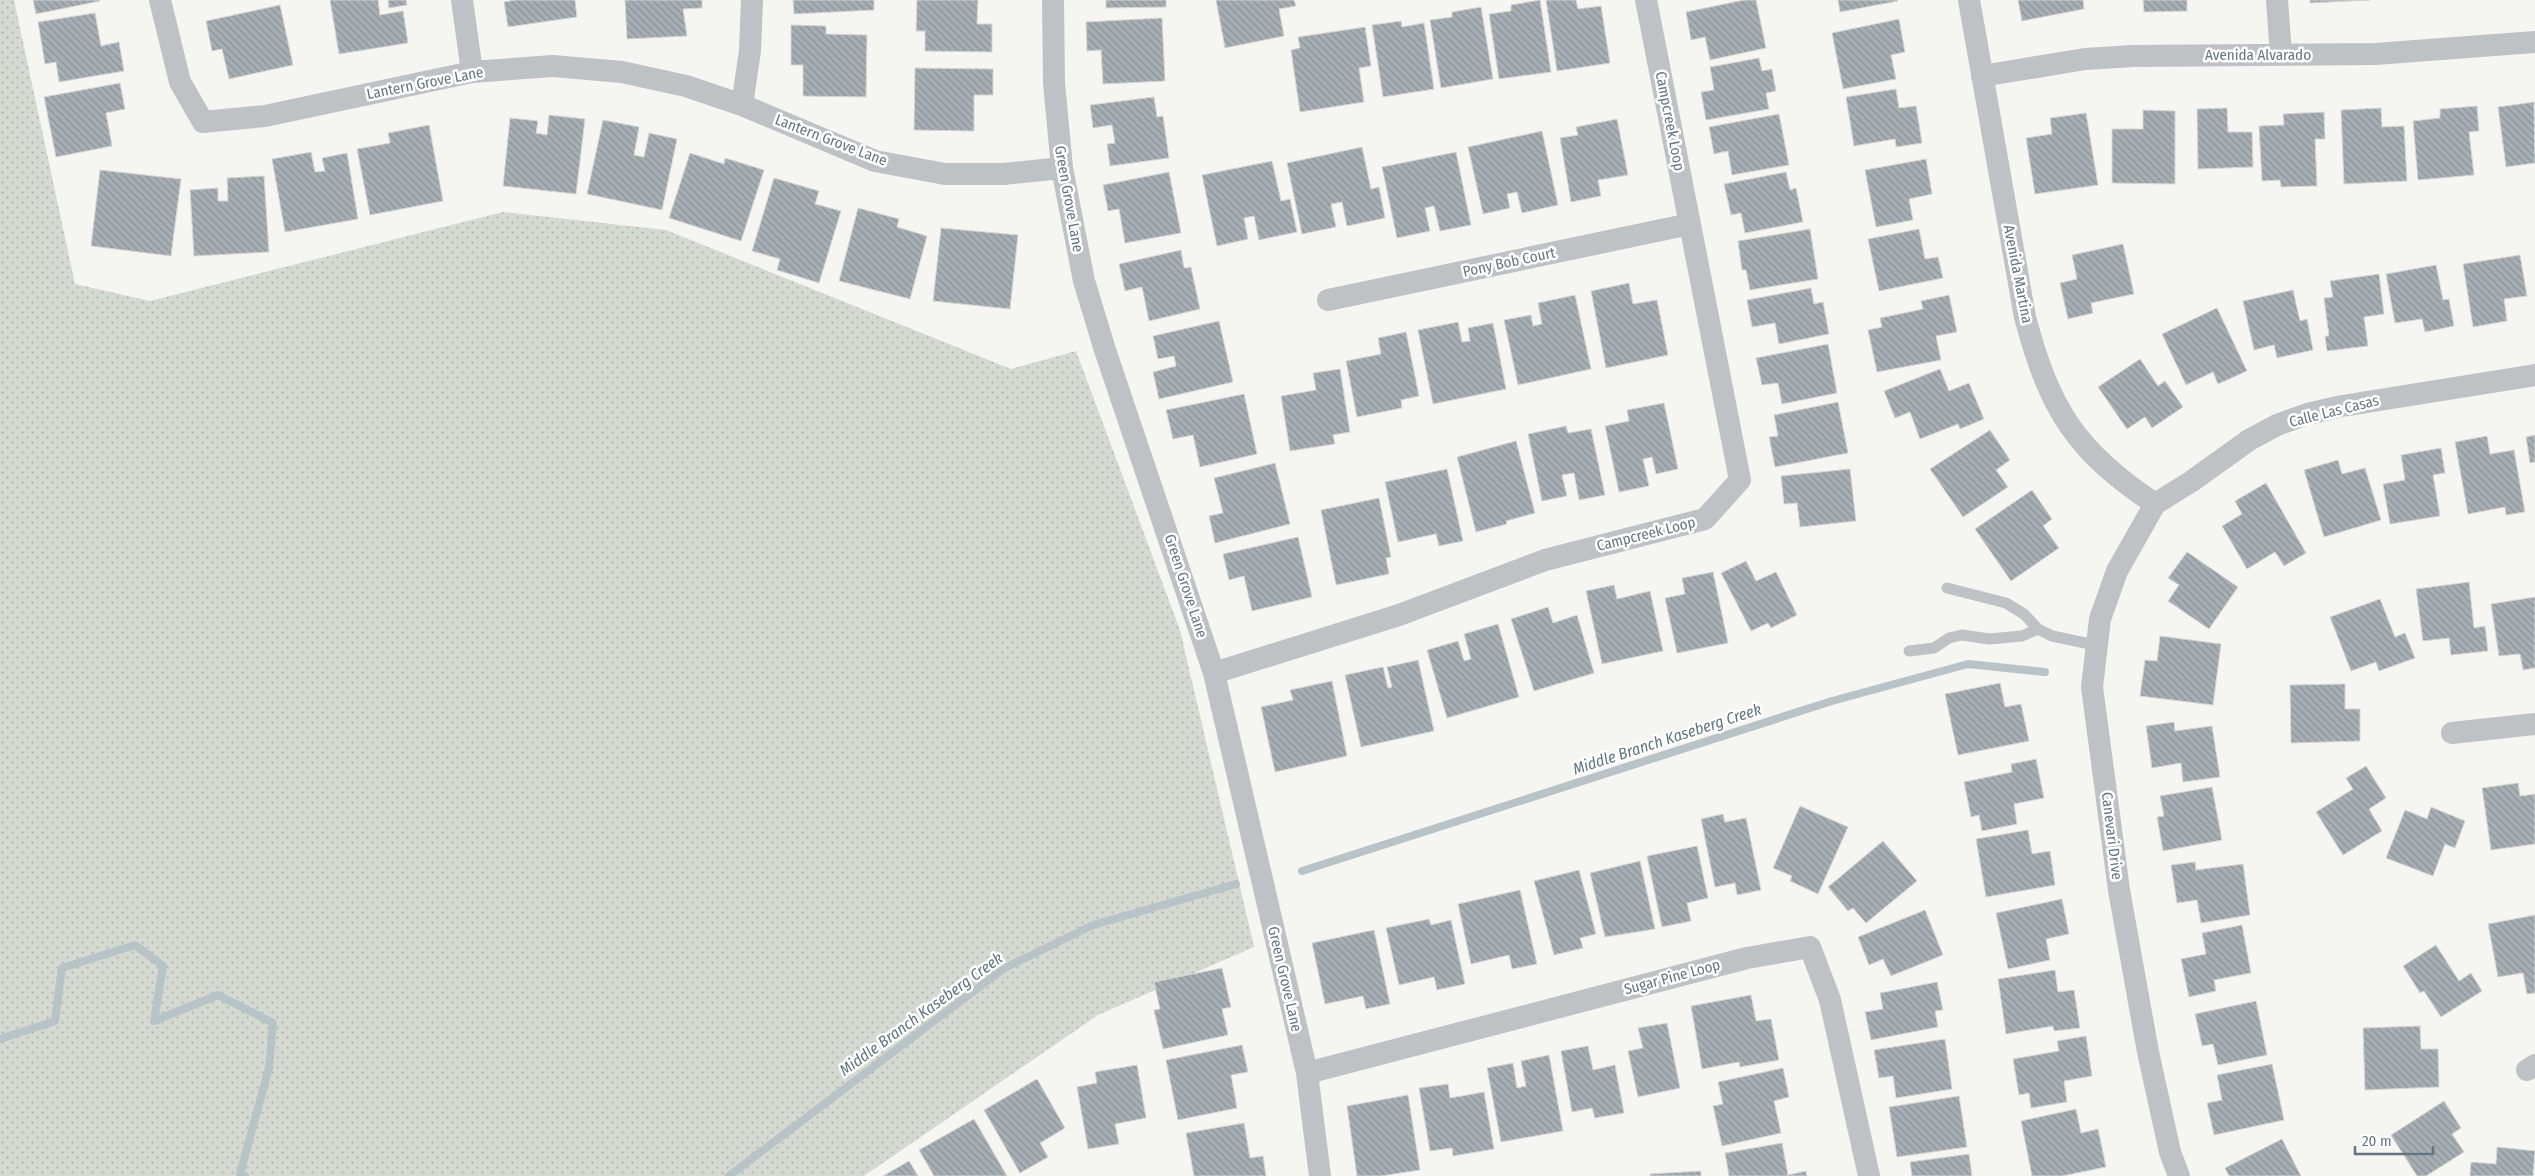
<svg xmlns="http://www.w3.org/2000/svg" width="2535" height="1176" viewBox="0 0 2535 1176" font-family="'Fira Sans Condensed',sans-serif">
<defs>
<pattern id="green-dots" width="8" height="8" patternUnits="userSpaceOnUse" patternTransform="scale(1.25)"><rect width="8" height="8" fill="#d4dad1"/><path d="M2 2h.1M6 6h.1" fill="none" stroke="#b0b5af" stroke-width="1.8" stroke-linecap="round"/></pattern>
<pattern id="building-back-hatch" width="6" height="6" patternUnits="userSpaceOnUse" patternTransform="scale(1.25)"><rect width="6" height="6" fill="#a7afb4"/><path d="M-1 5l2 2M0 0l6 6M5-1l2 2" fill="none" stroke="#8c9398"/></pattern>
</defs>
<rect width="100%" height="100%" fill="#f5f5f1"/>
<path fill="url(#green-dots)" d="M0,0H14L75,284L150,301L503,212L666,230L1011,369L1076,351L1180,630L1254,947L1098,1015L864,1176H0Z"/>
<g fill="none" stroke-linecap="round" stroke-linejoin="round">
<path stroke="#b8c3c8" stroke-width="8" d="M1302,871L1832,701L1968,664L2045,672
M0,1039L55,1021L62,968L135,945L163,966L154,1021L218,995L273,1023L269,1068L240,1174L245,1176
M729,1176L1003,969L1093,925L1236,884"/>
</g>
<path fill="url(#building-back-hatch)" stroke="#d6d6d4" d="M33,0H99L100,1L36,14Z
M330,0H378L380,15L403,11L408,43L339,54Z
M388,0H406L407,5L389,8Z
M515,0H575L577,17L508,27L504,2Z
M625,0H702V8L683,9L687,36L627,39Z
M793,0H874V10L794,14Z
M917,0H978L977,24H992V52L925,51V31H916Z
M1106,0H1166V7L1106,8Z
M1216,0H1294L1296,6L1279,9L1284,36L1225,48Z
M1540,0L1551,72L1499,79L1489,14L1511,11V5Z
M1546,0H1576L1578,9L1601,6L1610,63L1557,71Z
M1744,0H1756L1766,48L1710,60L1705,37L1691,40L1686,12Z
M1838,0H1897L1898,1L1840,12Z
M2018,0H2083L2084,9L2022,21Z
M2143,0H2187V11L2144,12Z
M2310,0H2370L2310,3Z
M280,5L293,65L229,79L222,49L212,51L206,21Z
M1481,7L1493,79L1441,88L1430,20L1452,17V12Z
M95,13L101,46L119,42L124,71L59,82L56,62L45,64L38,22Z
M1162,18L1165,81L1103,84L1101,50L1087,51L1086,22Z
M1899,19L1905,52L1891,55L1896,79L1843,89L1832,33Z
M1401,21L1402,27L1424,23L1434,89L1383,97L1372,25Z
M791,25L826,26V34L867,35L866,97L803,96V65H791Z
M1365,27L1371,66L1359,68L1364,102L1300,112L1291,50L1300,48L1298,37Z
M1759,58L1762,71L1772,69L1776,91L1766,93L1769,109L1706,120L1701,92L1714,90L1710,67Z
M915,68L993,69V95H974V131L914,130Z
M120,83L125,109L106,113L112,146L56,157L44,97Z
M1896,89L1899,108L1916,106L1922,143L1896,147L1895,139L1854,146L1846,97Z
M1154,97L1157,117L1163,116L1169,158L1110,166L1107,144L1115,143L1112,125L1093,128L1090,105Z
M2534,102L2535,163L2506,167L2498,107Z
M2477,106L2479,131L2469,132L2474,175L2418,180L2413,121L2440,118V109Z
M2227,108L2228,132H2252L2253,167L2198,169L2197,109Z
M2381,108L2382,127L2404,126L2407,181L2344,184L2341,110Z
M2143,110L2175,111V184L2112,183V129H2143Z
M2324,112L2325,139H2315L2317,186L2281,187L2280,180L2262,181L2259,126L2284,125L2283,114Z
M2086,113L2098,185L2035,194L2026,138L2052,134L2050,118Z
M1779,114L1789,165L1732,175L1728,151L1714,154L1709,127Z
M549,115L585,119L576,194L503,186L510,118L538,121L536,133L547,135Z
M1617,119L1628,175L1598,180L1601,196L1571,202L1560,138L1578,135L1576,127Z
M603,120L639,127L634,155L644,157L649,133L677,139L662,210L587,194Z
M429,125L443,201L370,215L357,149L390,143L388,133Z
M1542,131L1558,205L1522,213L1517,192L1507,194L1510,208L1483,214L1468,147Z
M1362,147L1371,189L1379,187L1385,218L1347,226L1342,202L1331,204L1336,227L1302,234L1287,163Z
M311,152L315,172L325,171L322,158L347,153L358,219L285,232L272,159Z
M1456,152L1471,225L1440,231L1434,206L1425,208L1430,231L1397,238L1382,167Z
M690,153L724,164L725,158L764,170L741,241L669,218Z
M1926,159L1932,194L1909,199L1913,220L1876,227L1865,170Z
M1272,161L1281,201L1290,199L1297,232L1259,240L1254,216L1244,218L1248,239L1217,246L1202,175Z
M100,170L181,179L171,256L91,246Z
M1169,172L1181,233L1125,243L1119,209L1108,211L1103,185Z
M1786,172L1790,190L1796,188L1803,222L1745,233L1741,213L1731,215L1724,184Z
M264,176L269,252L194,256L190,190L218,188V201H228L227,178Z
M774,178L819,191L815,204L841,211L819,283L777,270L780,259L752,251Z
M858,208L899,219L897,227L927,236L910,299L839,281Z
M941,228L1018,235L1010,309L933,301Z
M1810,229L1818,279L1750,290L1746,270H1742L1738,241Z
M1919,229L1925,259L1938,257L1943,278L1879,291L1868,239Z
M2123,244L2134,294L2091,303L2093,313L2068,319L2060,283L2077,279L2072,255Z
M1181,250L1184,268L1191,267L1200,309L1149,321L1142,287L1125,291L1119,264Z
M2520,255L2527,296L2504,299L2507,321L2473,327L2463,264Z
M2436,265L2443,300L2449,299L2454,326L2425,332L2422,319L2395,323L2386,274Z
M2379,274L2384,314L2364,317L2368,346L2327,351L2325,336H2329L2324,298L2333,297L2330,281Z
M1629,283L1633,304L1657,300L1668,355L1606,368L1591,291Z
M1811,288L1814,304L1823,302L1829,334L1779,344L1775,323L1752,327L1747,300Z
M2293,290L2300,321L2307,319L2313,350L2277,358L2274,345L2254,350L2243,301Z
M1575,295L1591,369L1518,385L1504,320L1531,315L1533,326L1542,324L1538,303Z
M1949,295L1957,332L1936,336L1941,360L1877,372L1868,330L1882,327L1880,318L1923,309L1921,301Z
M2217,308L2247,371L2218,384L2213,372L2186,385L2162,334Z
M1219,321L1233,382L1159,399L1153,372L1176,366L1174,356L1158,359L1153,336Z
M1458,322L1462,342L1470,341L1468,328L1493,323L1506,389L1433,404L1418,330Z
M1406,332L1419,396L1401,400L1402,408L1357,417L1346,361L1381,354L1378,338Z
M1828,344L1837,393L1782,404L1778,383L1762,385L1756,358Z
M2140,359L2158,386L2165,381L2183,407L2152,428L2145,417L2127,429L2098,387Z
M1340,369L1350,432L1333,435L1335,444L1290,451L1281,396L1316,390L1313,373Z
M1940,369L1949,391L1969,383L1984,419L1960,429L1958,424L1920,439L1910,412L1895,418L1884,391Z
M1244,394L1257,454L1200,467L1193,435L1173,439L1166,410Z
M1838,402L1848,453L1775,467L1769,437L1778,436L1774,415Z
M1664,403L1678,469L1656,474L1652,457L1643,459L1649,486L1619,492L1605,426L1629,421L1627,410Z
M1566,426L1568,433L1591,429L1605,495L1579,500L1574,473L1562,475L1567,496L1542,501L1528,434Z
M1990,430L2010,460L1996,470L2008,487L1963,517L1930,469Z
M2535,435V462L2530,463L2526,437Z
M2487,436L2490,454L2514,450L2525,512L2506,515L2505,507L2468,514L2455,442Z
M1516,441L1535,513L1506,521L1507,524L1476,532L1457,457Z
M2441,448L2445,473L2433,475L2440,516L2390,524L2383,484L2405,480L2401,455Z
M2338,460L2342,474L2365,468L2381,520L2324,537L2304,470Z
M1275,463L1290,524L1215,543L1209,516L1223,513L1214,478Z
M1447,469L1463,541L1439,546L1436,534L1398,542L1385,482Z
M1850,469L1856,521L1800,527L1797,503L1784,504L1781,476Z
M2266,483L2306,553L2284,566L2275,552L2247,569L2222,526L2242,514L2235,501Z
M2032,490L2052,519L2043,526L2059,548L2011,581L1975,529Z
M1379,498L1391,557L1386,558L1389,574L1336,585L1321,510Z
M1298,537L1312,597L1252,611L1244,576L1229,580L1223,554Z
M2187,552L2238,587L2209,629L2168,601L2179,585L2168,578Z
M1746,561L1756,581L1776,572L1797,615L1771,628L1768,623L1751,631L1721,573Z
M1713,572L1728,643L1677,653L1665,598L1685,594L1682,578Z
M2469,582L2474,628L2485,626L2488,651L2451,655L2449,638L2423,641L2416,589Z
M1614,585L1617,599L1650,591L1663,651L1602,664L1586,591Z
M2535,597V668L2523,670L2520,654L2499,656L2491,604Z
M2380,599L2395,637L2405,633L2415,658L2379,671L2376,662L2351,671L2330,617Z
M1548,607L1553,623L1577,615L1594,673L1534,691L1511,619Z
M1498,624L1519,697L1447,718L1427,650L1458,641L1464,661L1471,659L1464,634Z
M2160,636L2221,644L2213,705L2140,696L2145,660L2157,661Z
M1418,660L1434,731L1361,747L1345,675L1383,667L1388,688L1392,687L1387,667Z
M1332,681L1347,756L1275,772L1261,707L1293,700L1290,690Z
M2000,683L2005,707L2021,704L2029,741L1958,755L1945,694Z
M2345,684V709H2360V741L2291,743L2290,685Z
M2174,722L2175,731L2212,726L2220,777L2183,782L2181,763L2152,768L2146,726Z
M2036,759L2044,798L2014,804L2017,824L1982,831L1979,815L1971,817L1964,782L2012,772L2011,764Z
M2366,766L2386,798L2369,809L2382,831L2343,855L2316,812L2353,789L2346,778Z
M2518,783L2520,796L2535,794V844L2491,850L2482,788Z
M2212,787L2222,840L2163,851L2157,817L2164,816L2160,796Z
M1800,806L1848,827L1818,894L1790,881L1792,876L1773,868Z
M2431,807L2465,821L2455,848L2445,844L2433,876L2386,858L2405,810L2427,819Z
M1723,814L1725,822L1746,818L1761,890L1737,895L1735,883L1715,887L1701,819Z
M2028,830L2032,854L2050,851L2055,885L1986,897L1976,839Z
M1883,841L1917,881L1866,923L1853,908L1848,911L1828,887Z
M1697,846L1708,898L1687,903L1691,921L1662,927L1647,856Z
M1640,861L1655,929L1605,937L1590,873Z
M2195,862L2196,870L2243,864L2250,915L2201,923L2197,900L2177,903L2171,865Z
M1579,870L1596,934L1580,938L1583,948L1554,955L1534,881Z
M1520,890L1537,964L1512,969L1509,955L1471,964L1458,904Z
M2062,899L2069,934L2046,939L2050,960L2008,969L1996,913Z
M1925,910L1943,955L1891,976L1883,959L1869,965L1858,937Z
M2535,915V993L2527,994L2523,973L2498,977L2488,924Z
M1429,919L1431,925L1451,920L1465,984L1437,990L1434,977L1399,985L1386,928Z
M2242,925L2251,973L2214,980L2216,991L2189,997L2181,959L2206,954L2202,933Z
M1374,930L1390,1004L1366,1009L1363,996L1325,1004L1312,943Z
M2436,945L2459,981L2471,973L2482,991L2441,1017L2424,991L2420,993L2403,966Z
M1222,968L1231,1007L1222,1009L1228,1035L1163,1049L1154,1010L1160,1009L1154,982Z
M2055,970L2058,992L2074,990L2080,1028L2054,1031L2053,1026L2006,1034L1998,979Z
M1937,982L1943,1010L1935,1011L1938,1027L1871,1040L1865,1012L1883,1009L1880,993Z
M1751,995L1756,1021L1771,1019L1779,1060L1740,1067L1739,1062L1702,1069L1691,1006Z
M2256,1001L2267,1055L2218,1065L2213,1044L2202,1046L2195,1014Z
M1667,1023L1680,1088L1638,1097L1628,1051L1643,1048L1638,1028Z
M2420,1026L2421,1049H2438L2439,1087L2365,1090L2363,1028Z
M2086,1036L2092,1076L2064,1081L2067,1102L2031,1108L2029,1093L2019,1095L2013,1059L2059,1051L2057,1041Z
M1945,1039L1952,1089L1896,1098L1893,1076L1879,1078L1874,1050Z
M1242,1045L1248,1072L1231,1075L1237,1108L1178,1120L1166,1060Z
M1588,1046L1593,1070L1615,1065L1624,1113L1595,1118L1592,1108L1572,1112L1561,1051Z
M1549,1055L1563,1131L1501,1142L1487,1068L1513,1063L1517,1088L1526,1086L1521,1061Z
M2272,1064L2284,1120L2214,1135L2207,1103L2222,1100L2217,1075Z
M1137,1065L1146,1118L1115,1124L1119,1144L1088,1149L1077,1087L1097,1083L1095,1072Z
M1783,1068L1789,1097L1774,1101L1781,1133L1722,1146L1713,1106L1723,1104L1718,1082Z
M1037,1079L1065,1128L1040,1143L1048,1157L1020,1173L984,1110Z
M1448,1084L1450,1098L1484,1092L1494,1149L1453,1156L1452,1148L1430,1151L1419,1088Z
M1408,1095L1420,1170L1381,1176H1357L1347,1106Z
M1959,1096L1967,1147L1897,1157L1889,1107Z
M2444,1101L2461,1128L2452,1134L2464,1152L2426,1176H2417L2391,1135Z
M2076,1109L2081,1133L2098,1129L2106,1167L2062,1176H2032L2021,1121Z
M974,1119L1007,1176H934L919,1150Z
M1244,1123L1250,1158L1263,1156L1266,1176H1194L1186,1133Z
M2282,1139L2301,1176H2229L2225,1168Z
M1782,1143L1788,1175L1806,1171L1807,1176H1729L1725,1153Z
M2497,1147L2535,1151L2533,1176H2470L2471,1162L2496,1164Z
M1969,1154L1972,1176H1912L1910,1162Z
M909,1161L918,1176H883Z
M1701,1171V1176H1650V1174Z"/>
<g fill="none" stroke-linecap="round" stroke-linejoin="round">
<path stroke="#bec2c5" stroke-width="11" d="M1947,588L2006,603L2024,614L2038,629L2052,636L2095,645
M1909,651L1934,648L1949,638L1962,635L1989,639L2022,636L2038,629"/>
<path stroke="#bec2c5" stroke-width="22" d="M160,0L180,82L203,122L265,116L472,72L553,66L622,72L686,86L742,105L875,161L945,174H1004L1062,168
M462,0L472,72
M1053,0L1054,83L1062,168L1084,281L1105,350L1214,673L1307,1073L1320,1176
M1969,0L2025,317C2049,408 2075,451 2155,504
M2277,0L2281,55
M1982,76L2085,59L2133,56L2375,54L2535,42
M742,105L750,51L752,0
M1328,300L1690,224
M1214,673L1399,615L1545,560L1705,519L1740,480L1646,0
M2452,733L2535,724
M2527,1070L2535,1065
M1307,1073L1747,958L1810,947L1830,1000L1869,1176
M2179,1176L2170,1152L2148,1052L2119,890L2092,687L2100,619L2117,571L2155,504L2192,481L2249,440L2277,425L2307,414L2342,406L2535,375"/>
</g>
<g text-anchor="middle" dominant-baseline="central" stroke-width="5" stroke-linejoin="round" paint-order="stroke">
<g font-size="15" fill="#657582" stroke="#fff">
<text x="2258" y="55">Avenida Alvarado</text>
<text transform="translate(425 83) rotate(-11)">Lantern Grove Lane</text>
<text transform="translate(1670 121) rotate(79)">Campcreek Loop</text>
<text transform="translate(831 140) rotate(21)">Lantern Grove Lane</text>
<text transform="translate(1069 199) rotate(80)">Green Grove Lane</text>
<text transform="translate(1509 262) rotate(-12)">Pony Bob Court</text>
<text transform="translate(2018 274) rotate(79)">Avenida Martina</text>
<text transform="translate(2334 411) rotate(-14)">Calle Las Casas</text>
<text transform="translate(1646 534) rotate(-14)">Campcreek Loop</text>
<text transform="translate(1186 586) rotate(72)">Green Grove Lane</text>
<text transform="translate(2112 836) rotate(83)">Canevari Drive</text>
<text transform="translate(1672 977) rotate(-15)">Sugar Pine Loop</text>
<text transform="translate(1285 979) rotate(77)">Green Grove Lane</text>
</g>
<g font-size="16" font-style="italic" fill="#60767f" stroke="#fff">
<text transform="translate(1667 739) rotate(-18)">Middle Branch Kaseberg Creek</text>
<text transform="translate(921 1014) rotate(-36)">Middle Branch Kaseberg Creek</text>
</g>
</g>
<path d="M2355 1146v8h78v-8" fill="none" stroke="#657582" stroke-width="2.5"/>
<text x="2362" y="1146" font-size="15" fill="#657582" stroke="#ffffff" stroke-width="4" paint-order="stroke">20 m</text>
</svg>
